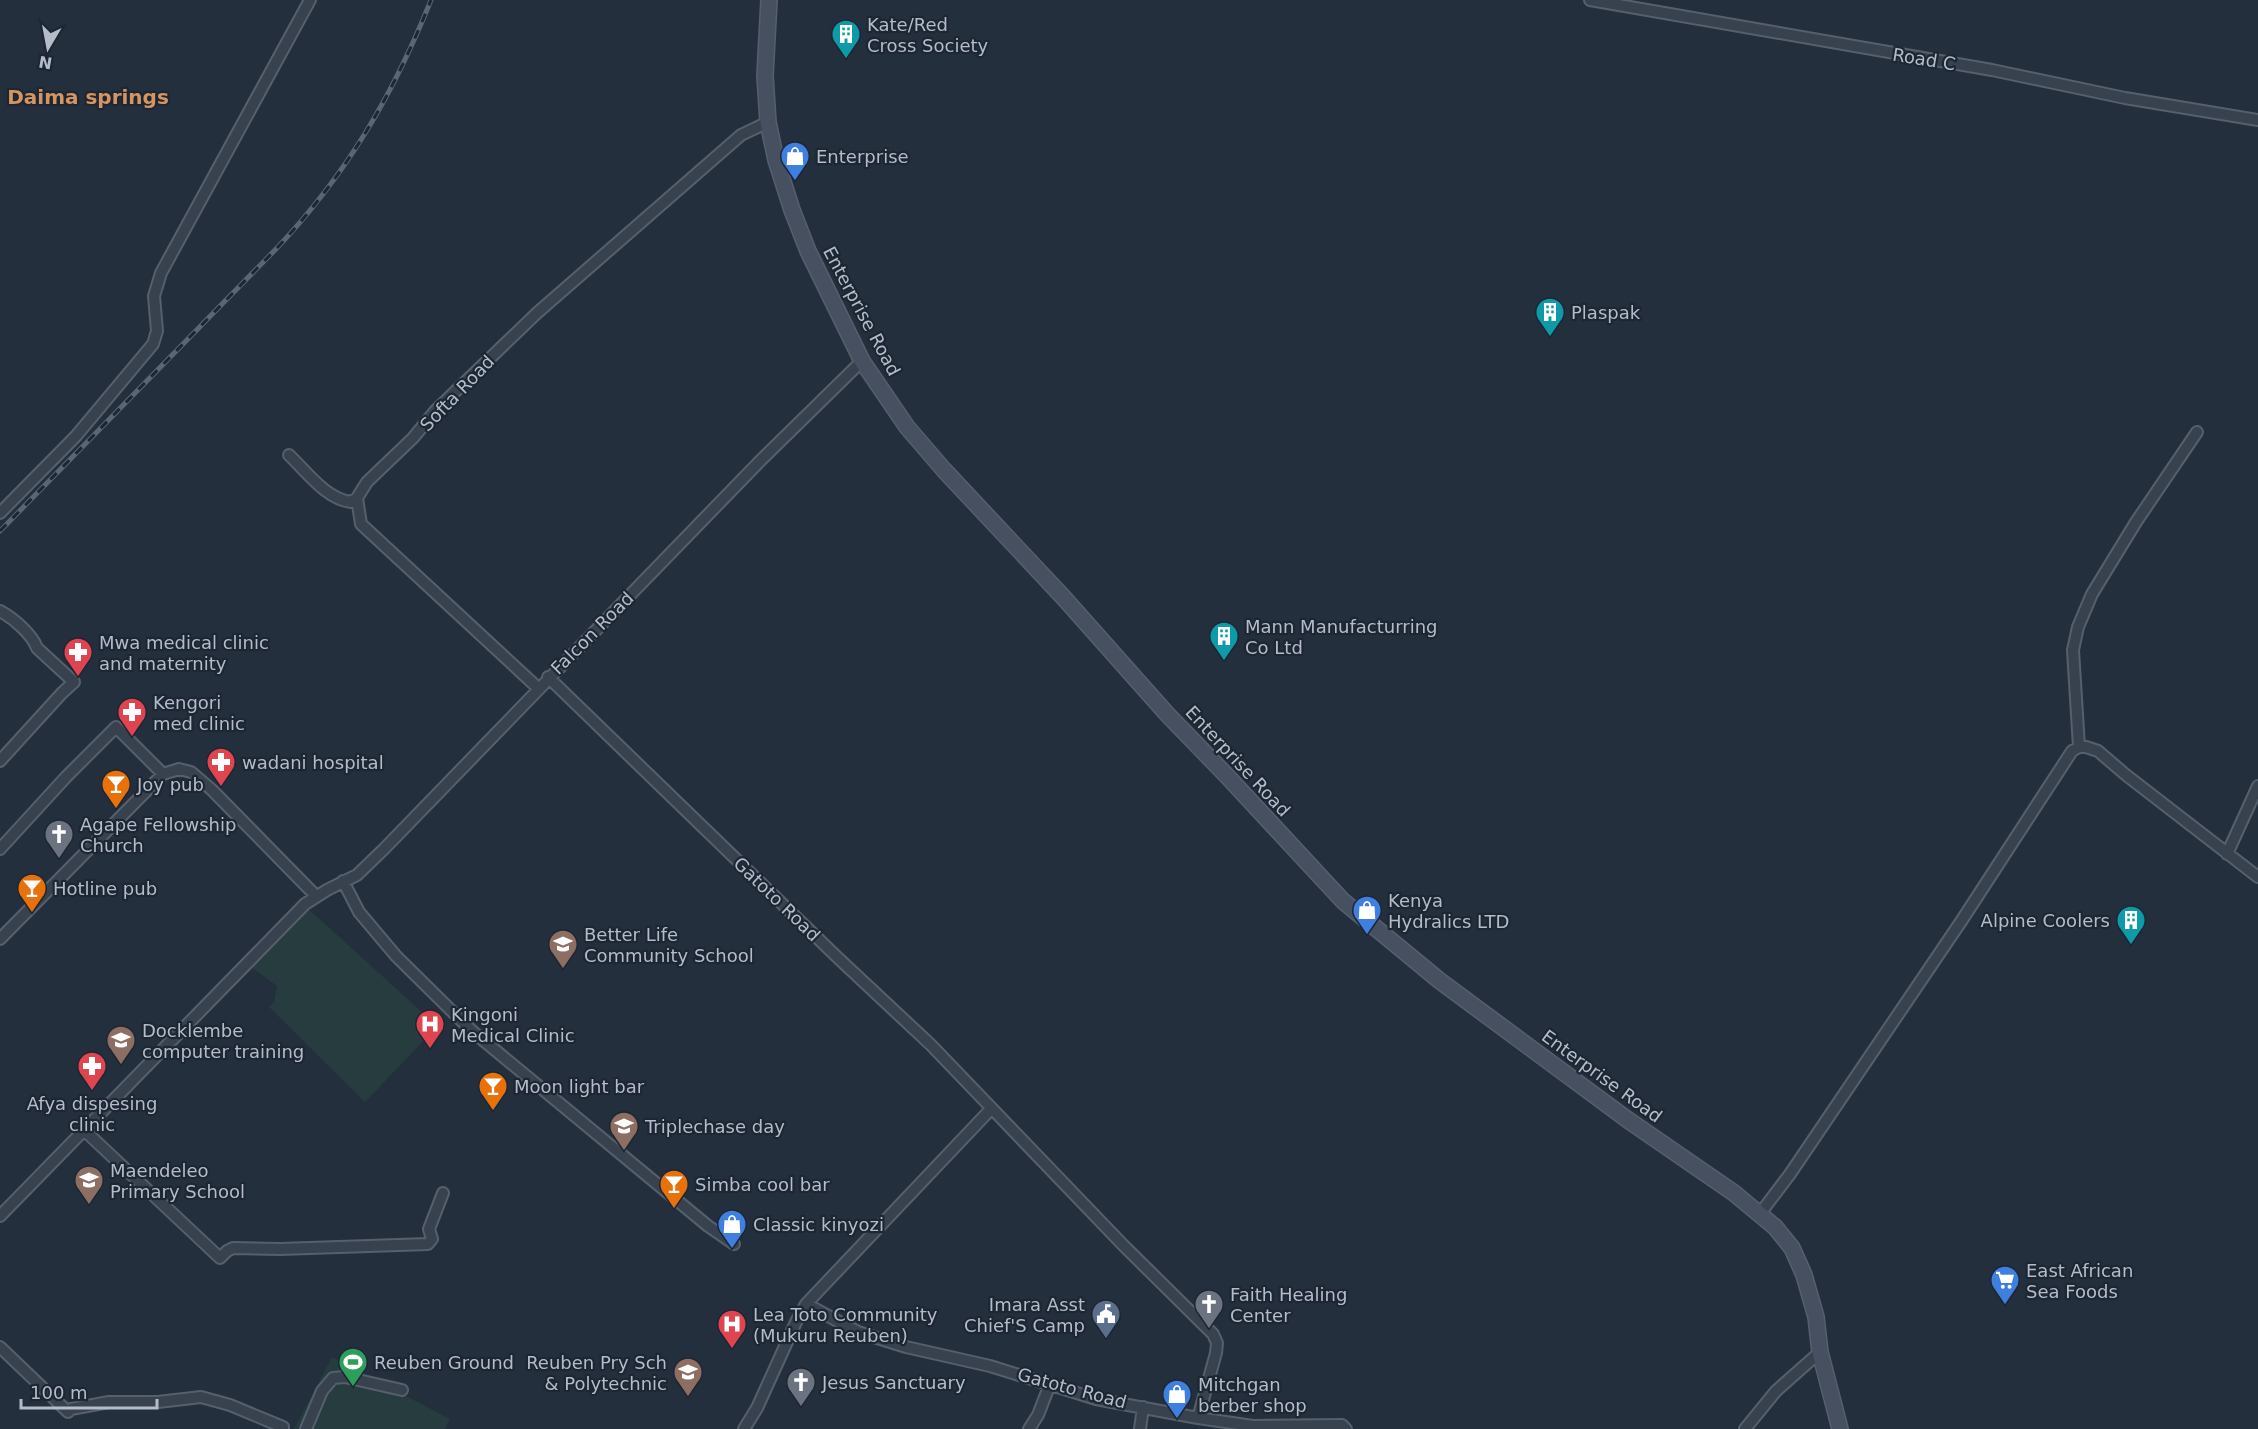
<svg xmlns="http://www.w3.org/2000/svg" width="2258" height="1429" viewBox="0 0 2258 1429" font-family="'DejaVu Sans',sans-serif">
<rect width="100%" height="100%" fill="#242f3e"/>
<path fill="#263c3f" d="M304,905L433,1022L425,1033L427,1037L365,1102L269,1007L274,1002L277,986L251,967Z
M332,1357L450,1419L445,1429H294Z"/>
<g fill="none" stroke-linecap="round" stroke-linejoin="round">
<g stroke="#565f6c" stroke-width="14">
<path id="minor" d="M1590,0L1992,70L2125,98L2258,120
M289,455C307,472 326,499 351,502L357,498
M0,513L76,436L153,344L157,331L154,296L161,273L310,0
M0,611C13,618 32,634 37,648L74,682L62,693L0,761
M548,677L837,957L931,1045L1124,1246L1213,1334L1217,1343L1216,1353L1198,1418
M538,688L361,524L357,498L367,482L413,438L436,410L537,313L741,135L768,122
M2079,747L2073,650L2078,627L2092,594L2136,522L2197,432
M0,849L66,777L116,727L163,774
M2227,854L2258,786
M343,881L359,912L396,956L472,1031L708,1226L734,1244
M0,939L163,774L179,769L191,772L212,790L316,896
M85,1131L220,1258L227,1251L233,1248L280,1249L428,1244L432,1239L429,1229L443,1193
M1759,1215L1790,1174L1962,920L2072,751L2079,747H2086L2098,751L2126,775L2258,877
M0,1216L305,904L327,890L357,875L384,849L759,462L862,361
M806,1304L858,1332L906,1347L990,1366L1096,1399L1198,1418L1253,1426L1342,1425L1346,1429
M0,1347L68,1412L71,1409L109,1402H158L201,1397L230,1405L283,1427V1429
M306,1429L322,1391L333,1378L345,1377L402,1390
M744,1429L757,1408L796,1322L806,1304L991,1109
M1029,1429L1038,1415L1050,1384
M1140,1429L1143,1407
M1745,1429L1776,1391L1820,1352"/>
</g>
<g stroke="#565f6c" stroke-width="18">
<path id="secondary" d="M769,0L765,76L768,122L776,160L792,210L808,251L862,361L907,427L944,470L1064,598L1167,714L1228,777L1343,901L1440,981L1628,1120L1734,1193L1775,1227L1792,1248L1804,1275L1816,1317L1820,1352L1840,1429"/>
</g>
<use href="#minor" stroke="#38414e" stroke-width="10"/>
<use href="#secondary" stroke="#465061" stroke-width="15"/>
<g stroke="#5a6575" stroke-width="5">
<path id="rail" d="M0,531L276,249C347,174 393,95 431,0"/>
</g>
<use href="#rail" stroke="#1d2633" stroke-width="3" stroke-dasharray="9" stroke-linecap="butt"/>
</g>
<defs>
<g id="building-pin" transform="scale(1.5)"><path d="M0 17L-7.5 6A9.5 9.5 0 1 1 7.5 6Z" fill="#0f9aa8" stroke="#1d2633"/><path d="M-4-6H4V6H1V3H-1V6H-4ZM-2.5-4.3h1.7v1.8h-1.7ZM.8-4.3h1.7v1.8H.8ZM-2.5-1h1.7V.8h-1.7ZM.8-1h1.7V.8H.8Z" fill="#fff"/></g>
<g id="shop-pin" transform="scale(1.5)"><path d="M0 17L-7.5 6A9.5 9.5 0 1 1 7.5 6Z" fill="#3f7fe0" stroke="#1d2633"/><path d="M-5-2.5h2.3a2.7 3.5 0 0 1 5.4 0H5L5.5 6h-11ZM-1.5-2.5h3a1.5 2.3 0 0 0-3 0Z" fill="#fff"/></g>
<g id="pharmacy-pin" transform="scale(1.5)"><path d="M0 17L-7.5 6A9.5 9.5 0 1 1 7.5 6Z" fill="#e0444e" stroke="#1d2633"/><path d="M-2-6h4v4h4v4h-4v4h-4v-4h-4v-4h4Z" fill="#fff"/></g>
<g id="bar-pin" transform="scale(1.5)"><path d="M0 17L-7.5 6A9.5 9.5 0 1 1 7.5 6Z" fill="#e8710a" stroke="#1d2633"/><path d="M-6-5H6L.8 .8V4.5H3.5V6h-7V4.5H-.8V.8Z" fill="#fff"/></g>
<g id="church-pin" transform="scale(1.5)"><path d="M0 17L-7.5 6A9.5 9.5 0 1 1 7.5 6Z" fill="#6b7280" stroke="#1d2633"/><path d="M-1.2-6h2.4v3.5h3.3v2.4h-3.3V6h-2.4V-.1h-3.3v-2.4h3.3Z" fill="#fff"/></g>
<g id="school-pin" transform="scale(1.5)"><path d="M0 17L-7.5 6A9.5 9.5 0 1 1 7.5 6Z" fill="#8d6e63" stroke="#1d2633"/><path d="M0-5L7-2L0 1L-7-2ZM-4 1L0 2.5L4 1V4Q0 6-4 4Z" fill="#fff"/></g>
<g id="hospital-pin" transform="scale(1.5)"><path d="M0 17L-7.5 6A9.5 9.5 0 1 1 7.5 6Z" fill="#e0444e" stroke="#1d2633"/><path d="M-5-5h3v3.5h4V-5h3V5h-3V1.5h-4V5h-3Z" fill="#fff"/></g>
<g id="university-pin" transform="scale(1.5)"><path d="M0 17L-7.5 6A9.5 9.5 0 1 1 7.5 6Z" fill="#8d6e63" stroke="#1d2633"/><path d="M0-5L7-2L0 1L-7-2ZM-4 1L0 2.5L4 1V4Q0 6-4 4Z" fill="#fff"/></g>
<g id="supermarket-pin" transform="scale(1.5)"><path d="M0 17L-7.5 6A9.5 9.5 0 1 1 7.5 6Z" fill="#3f7fe0" stroke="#1d2633"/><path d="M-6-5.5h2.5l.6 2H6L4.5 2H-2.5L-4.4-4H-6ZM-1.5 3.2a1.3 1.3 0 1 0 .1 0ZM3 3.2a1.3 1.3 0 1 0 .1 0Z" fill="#fff"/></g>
<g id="civic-pin" transform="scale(1.5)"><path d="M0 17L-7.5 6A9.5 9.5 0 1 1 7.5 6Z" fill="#5c6f8a" stroke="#1d2633"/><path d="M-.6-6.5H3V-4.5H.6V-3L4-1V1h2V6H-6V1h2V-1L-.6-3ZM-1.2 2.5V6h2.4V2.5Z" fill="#fff"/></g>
<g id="stadium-pin" transform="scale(1.5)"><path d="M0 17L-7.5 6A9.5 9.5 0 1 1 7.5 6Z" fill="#2e9e5b" stroke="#1d2633"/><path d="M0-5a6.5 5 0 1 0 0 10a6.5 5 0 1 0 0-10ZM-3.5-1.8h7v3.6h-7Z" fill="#fff"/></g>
</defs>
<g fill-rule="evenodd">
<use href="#building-pin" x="846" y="34"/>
<use href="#shop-pin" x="795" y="156"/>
<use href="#building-pin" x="1550" y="312"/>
<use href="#building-pin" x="1224" y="636"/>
<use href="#pharmacy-pin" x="78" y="652"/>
<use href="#pharmacy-pin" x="132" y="712"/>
<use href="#pharmacy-pin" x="221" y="762"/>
<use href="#bar-pin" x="116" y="784"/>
<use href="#church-pin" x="59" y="834"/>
<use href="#bar-pin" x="32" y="888"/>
<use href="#shop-pin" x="1367" y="910"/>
<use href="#building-pin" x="2131" y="920"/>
<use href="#school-pin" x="563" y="944"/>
<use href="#hospital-pin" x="430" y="1024"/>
<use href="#university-pin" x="121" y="1040"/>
<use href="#pharmacy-pin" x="92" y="1066"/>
<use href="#bar-pin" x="493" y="1086"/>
<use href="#school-pin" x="624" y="1126"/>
<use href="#school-pin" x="89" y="1180"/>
<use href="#bar-pin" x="674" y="1184"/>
<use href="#shop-pin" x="732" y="1224"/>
<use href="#supermarket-pin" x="2005" y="1280"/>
<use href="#church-pin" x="1209" y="1304"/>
<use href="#civic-pin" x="1106" y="1314"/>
<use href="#hospital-pin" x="732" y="1324"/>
<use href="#stadium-pin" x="353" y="1362"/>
<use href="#school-pin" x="688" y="1372"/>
<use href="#church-pin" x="801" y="1382"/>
<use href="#shop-pin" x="1177" y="1394"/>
</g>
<g text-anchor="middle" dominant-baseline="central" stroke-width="4.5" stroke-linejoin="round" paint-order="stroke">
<g font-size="18" fill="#b4bcc9" stroke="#1d2633" text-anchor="start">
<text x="867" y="24">Kate/Red<tspan x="867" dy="21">Cross Society</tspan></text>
<text x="816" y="156">Enterprise</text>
<text x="1571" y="312">Plaspak</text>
<text x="1245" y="626">Mann Manufacturring<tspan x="1245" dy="21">Co Ltd</tspan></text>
<text x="99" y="642">Mwa medical clinic<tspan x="99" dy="21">and maternity</tspan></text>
<text x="153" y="702">Kengori<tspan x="153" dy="21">med clinic</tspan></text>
<text x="242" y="762">wadani hospital</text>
<text x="137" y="784">Joy pub</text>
<text x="80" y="824">Agape Fellowship<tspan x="80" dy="21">Church</tspan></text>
<text x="53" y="888">Hotline pub</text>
<text x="1388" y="900">Kenya<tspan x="1388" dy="21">Hydralics LTD</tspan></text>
<text x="2110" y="920" text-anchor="end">Alpine Coolers</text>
<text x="584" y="934">Better Life<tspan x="584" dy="21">Community School</tspan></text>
<text x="451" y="1014">Kingoni<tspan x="451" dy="21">Medical Clinic</tspan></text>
<text x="142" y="1030">Docklembe<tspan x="142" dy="21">computer training</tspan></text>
<text x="514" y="1086">Moon light bar</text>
<text x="92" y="1103" text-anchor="middle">Afya dispesing<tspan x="92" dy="21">clinic</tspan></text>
<text x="645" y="1126">Triplechase day</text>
<text x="110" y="1170">Maendeleo<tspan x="110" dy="21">Primary School</tspan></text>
<text x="695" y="1184">Simba cool bar</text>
<text x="753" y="1224">Classic kinyozi</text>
<text x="2026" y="1270">East African<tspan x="2026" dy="21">Sea Foods</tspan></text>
<text x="1230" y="1294">Faith Healing<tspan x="1230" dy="21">Center</tspan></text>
<text x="1085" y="1304" text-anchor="end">Imara Asst<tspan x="1085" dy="21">Chief'S Camp</tspan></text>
<text x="753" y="1314">Lea Toto Community<tspan x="753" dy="21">(Mukuru Reuben)</tspan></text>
<text x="374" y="1362">Reuben Ground</text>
<text x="667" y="1362" text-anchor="end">Reuben Pry Sch<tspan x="667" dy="21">&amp; Polytechnic</tspan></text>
<text x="822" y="1382">Jesus Sanctuary</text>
<text x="1198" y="1384">Mitchgan<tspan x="1198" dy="21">berber shop</tspan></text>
</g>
<g font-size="18" fill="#b4bcc9" stroke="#1d2633">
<text transform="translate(1924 59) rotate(9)">Road C</text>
<text transform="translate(862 311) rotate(62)">Enterprise Road</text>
<text transform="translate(457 393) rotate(-46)">Softa Road</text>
<text transform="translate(592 633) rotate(-45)">Falcon Road</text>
<text transform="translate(1238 761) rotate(47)">Enterprise Road</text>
<text transform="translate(777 899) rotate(44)">Gatoto Road</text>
<text transform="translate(1602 1076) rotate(36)">Enterprise Road</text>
<text transform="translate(1072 1388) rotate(15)">Gatoto Road</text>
</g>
<g font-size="20" font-weight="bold" fill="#d59563" stroke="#1d2633">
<text x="88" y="97">Daima springs</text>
</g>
</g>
<g transform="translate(48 48) rotate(190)" stroke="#1d2633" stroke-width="4.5" paint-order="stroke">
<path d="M0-4.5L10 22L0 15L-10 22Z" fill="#b4bcc9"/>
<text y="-9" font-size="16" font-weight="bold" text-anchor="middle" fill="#b4bcc9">N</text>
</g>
<path d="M21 1399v9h136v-9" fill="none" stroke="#b4bcc9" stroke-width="3"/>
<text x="30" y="1399" font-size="18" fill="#b4bcc9" stroke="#1d2633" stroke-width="4.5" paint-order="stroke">100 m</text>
</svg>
